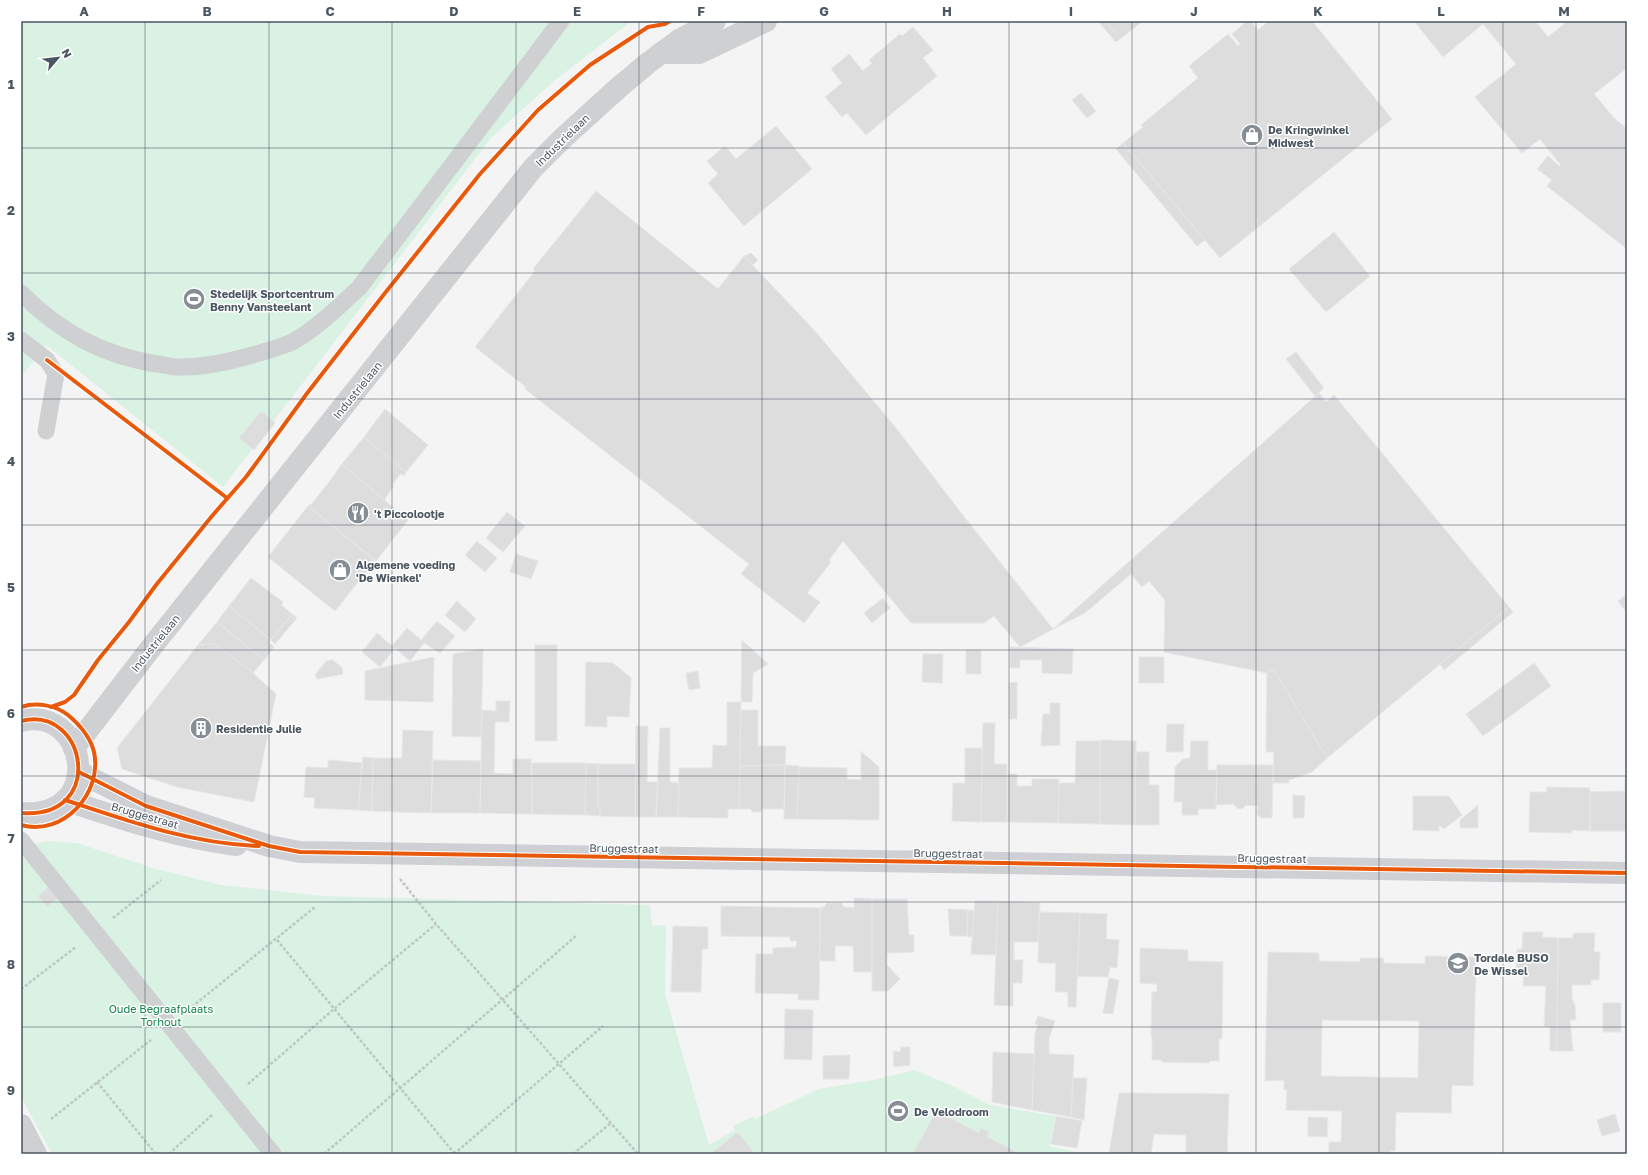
<svg xmlns="http://www.w3.org/2000/svg" width="1648" height="1175" viewBox="0 0 1648 1175" font-family="'Golos Text',sans-serif">
<rect width="100%" height="100%" fill="#f4f4f4"/>
<path fill="#d9f2e3" d="M21,21H632L554,81L491,138L223,487L46,345L21,377Z
M48,841L77,843L156,869L221,885L323,896L650,905L652,926L666,925L665,994L709,1145L735,1130L733,1126L754,1116L755,1119L819,1089L873,1080L915,1070L955,1087L990,1105L1055,1116L1050,1146L1079,1153V1154H52L21,1097V851L27,845Z"/>
<path fill="#ddddde" stroke="#e5e6e7" fill-rule="evenodd" d="M1098,21H1105L1120,39L1116,42Z
M1105,21H1143L1120,39Z
M1247,21H1251L1258,30L1269,21H1312L1392,119L1220,258L1123,143L1143,127L1141,125L1198,78L1189,66L1228,34L1238,46L1240,44L1232,34Z
M1414,21H1535L1548,37L1568,21H1627V68L1594,94L1614,118L1627,129V249L1547,186L1552,180L1537,169L1548,156L1559,166L1561,165L1540,139L1522,153L1475,97L1516,64L1483,24L1443,57Z
M913,27L933,50L923,58L937,76L866,135L847,113L842,117L825,97L842,83L831,69L849,54L863,71L872,63L869,60L900,34L902,36Z
M1081,93L1096,111L1087,118L1072,100Z
M776,126L812,169L744,226L708,183L718,174L707,161L725,146L736,159Z
M1123,143L1205,240L1197,246L1116,149Z
M596,191L718,289L744,256L815,331L896,428L962,514L1053,629L1020,647L994,616L984,623H911L843,541L829,560L831,562L807,593L820,602L804,623L741,574L749,564L525,389L526,387L475,347L535,271L533,269Z
M1334,232L1370,276L1326,312L1289,269Z
M751,253L758,260L753,265L744,256Z
M1296,352L1324,388L1315,396L1286,359Z
M1319,393L1326,402L1334,395L1509,607L1327,758L1273,668L1267,673L1164,652L1165,600L1149,581L1142,587L1131,574L1085,613L1053,629Z
M385,409L428,445L406,472L364,437Z
M261,411L275,423L254,450L239,438Z
M364,437L406,472L404,476L400,474L392,485L394,486L384,500L342,464Z
M342,464L408,520L376,561L308,506L310,504L311,505L336,473H335Z
M308,506L375,561L335,611L268,557Z
M507,512L525,526L503,552L486,538Z
M477,541L497,558L485,572L465,555Z
M516,554L538,561L531,579L510,572Z
M251,578L283,602L281,605L292,614L271,640L229,606Z
M1627,594V613L1618,601Z
M883,598L890,608L872,623L864,613Z
M457,601L476,619L465,632L445,615Z
M229,606L271,640L269,642L274,647L264,660L217,622Z
M1509,607L1513,612L1444,670L1440,664Z
M292,614L297,618L275,644L271,640Z
M437,621L455,636L440,653L424,643L410,661L395,648L380,667L362,652L377,633L392,646L407,628L421,640Z
M217,622L264,660L253,673L215,644L198,645Z
M742,640L768,664L753,673L752,702H741Z
M215,644L253,673L276,694L254,802L177,787L122,769L117,748L198,645Z
M535,645H557V741H535Z
M1010,647L1073,649L1072,674L1042,673V660H1020V668H1010Z
M483,649L481,737L452,736L453,654Z
M966,650H981V674H966Z
M923,654H943L942,683L922,682Z
M434,657L433,702L365,700V671Z
M1139,657H1164V683H1139Z
M333,660L342,668L343,674L317,679L315,675L326,661Z
M586,662L613,663L631,678L629,717L607,716V727L585,726Z
M1534,663L1551,686L1483,736L1466,714Z
M1273,668L1327,758L1312,772L1289,780V783H1273L1274,752H1266L1267,673Z
M698,671L700,688L689,690L686,673Z
M1017,682V719H1009V683Z
M496,701H510L509,722H495L494,773L513,774V759H531L532,814L480,813L482,710L496,711Z
M727,702H741L739,809H728V818L678,817L679,768H712L713,745L727,746Z
M1050,703H1060V745L1041,746L1043,714H1050Z
M741,710H758V746H786L785,765L740,766Z
M983,723H995L994,764H1007V822H981Z
M1167,724H1184L1183,752H1166Z
M636,726H648L647,782H658L656,817H635Z
M660,728H670V782L679,783L678,817H656Z
M403,730L433,731L431,813L372,811L373,758H402Z
M1100,740L1136,741L1135,825L1100,824Z
M1076,741H1100V824L1058,823L1059,783H1075Z
M1191,741H1208V770H1217L1216,809H1198V815H1182V802H1174L1175,767L1183,759L1190,758Z
M965,748H982L981,822L952,821L953,783H965Z
M861,751L879,767V820L797,819L799,767L847,768V779L861,780Z
M1136,752H1149V785H1159V825H1135Z
M363,757L373,758L372,811L358,810Z
M328,760L362,763L358,810L314,808L315,798L304,797L306,767L328,768Z
M433,760L481,761L480,813H431Z
M532,763H586L585,813H587V815L532,814Z
M586,763L598,764V806L600,807V816L587,815V813H585Z
M598,764H636L635,817L600,816V807L598,806Z
M785,765L799,766L797,819H784Z
M785,765L784,809H761V812H752L751,809H739L740,766Z
M1217,765H1273L1272,818H1261L1257,814L1258,806L1246,805L1242,809L1237,808L1233,804L1216,805Z
M1008,774H1017V786H1032V779H1059L1058,823L1007,822Z
M1625,779H1627V831H1590V792L1625,791Z
M1547,787L1590,788V831L1572,830L1571,833L1529,832L1530,792H1547Z
M1293,795L1305,796L1304,818H1293Z
M1413,796H1449L1462,815L1444,829L1442,827L1439,826V831L1413,830Z
M1478,805V828H1460V820Z
M49,887L58,898L47,907L38,896Z
M854,898L872,899V972H854L853,946H835V961H819L821,907H824L827,903H841L844,907L854,908Z
M872,899H907L909,935H914V952L887,953V965L900,979L888,991H872Z
M975,901H998L996,955L971,954Z
M998,901L1040,903L1038,942H1014V960H1023L1022,983H1013V1006L994,1005Z
M721,906L820,908L819,1000H798V994L755,993L756,954H773V948L796,947L797,941H790V937L721,936Z
M948,909L968,910L967,936H950Z
M968,910H974L973,937L967,936Z
M1039,912L1080,913L1076,1007H1068V992H1055L1056,963H1038Z
M1080,913L1107,914L1106,939L1119,940L1117,968L1110,967L1108,977L1077,976Z
M673,926L708,927V949H702L701,992H671Z
M1523,932H1543L1542,937L1558,938L1557,1051H1550V1027L1544,1026L1546,986H1523L1524,971H1520V968H1516L1517,949H1522Z
M1573,933H1595L1594,952H1600L1599,980H1591V985H1572V999L1575,1005L1576,1020H1570L1573,1051H1557L1558,938H1573Z
M1140,948L1188,950V961L1223,962L1222,1039L1219,1038V1061H1210L1209,1063L1162,1062V1060H1152V1037H1151L1152,992H1157V984L1140,983Z
M1268,952L1319,953V961L1360,962V958H1383L1384,963L1425,964V956L1476,957L1473,1086L1452,1085L1451,1113L1396,1112L1395,1151H1390V1154H1329V1142H1341L1342,1111L1286,1110L1287,1090H1284V1080L1265,1081ZM1322,1020L1419,1021L1418,1078L1321,1076Z
M1109,978L1119,980L1113,1014L1103,1013Z
M1603,1003H1621V1032H1603Z
M785,1009L813,1010L812,1060L784,1059Z
M1038,1016L1055,1021L1049,1039V1054L1074,1055L1071,1117L1032,1110L1035,1034L1038,1025L1035,1024Z
M901,1047H910V1065L894,1067L893,1051L900,1052Z
M993,1052L1034,1054L1032,1110L992,1102Z
M850,1055L849,1079H823V1056Z
M1073,1078H1087L1084,1120L1071,1117Z
M1119,1093L1229,1094L1227,1154H1186V1135L1154,1134L1151,1154H1109Z
M936,1111L979,1133L981,1128L990,1132L987,1137L1021,1154H913Z
M1615,1114L1620,1131L1602,1136L1597,1120Z
M1056,1116L1082,1121L1077,1148L1051,1144Z
M1308,1117L1328,1118L1327,1137L1308,1136Z
M738,1132L755,1154H710Z"/>
<g fill="none" stroke-linecap="round" stroke-linejoin="round">
<path stroke="#bcc7c4" stroke-width="2.5" stroke-dasharray="3 2" stroke-linecap="butt" d="M400,879L436,924L638,1154
M113,918L161,880
M277,940L455,1154
M21,989L76,947
M188,1010L315,907
M97,1082L156,1154
M248,1084L334,1009L436,924
M51,1119L151,1040
M169,1154L212,1115
M324,1154L576,936
M454,1154L603,1026
M573,1154L611,1123"/>
<path stroke="#ced0d2" stroke-width="17" d="M21,293C60,332 103,356 158,364C166,365 174,368 182,367C203,367 224,363 245,357C259,353 280,348 294,341C316,329 340,305 359,288L561,21
M21,340L47,360L56,374L46,431
M21,840L273,1154"/>
<path stroke="#ced0d2" stroke-width="22" d="M661,53H699L766,21
M74,748L154,644L533,168L562,139L617,89L648,63L679,40L715,21
M21,1125L36,1154"/>
<path stroke="#ced0d4" stroke-width="22" d="M21,721C87,704 107,820 21,813
M79,772L146,806L269,846L300,852L1627,873
M65,800C122,819 175,837 236,845"/>
<g stroke="#fff" stroke-width="6">
<path id="cycleway" d="M47,360L227,498
M21,707C37,702 55,705 68,715C80,725 90,736 94,752C103,793 63,837 21,825
M51,707L65,702L74,695L98,660L129,622L156,585L212,516L246,477L308,392L385,293L480,174L510,141L538,110L590,65L648,27L665,24L670,21
M21,721C87,704 107,820 21,813
M79,772L146,806L269,846L300,852L1627,873
M65,800C128,821 192,844 259,846"/>
</g>
<use href="#cycleway" stroke="#e8590c" stroke-width="4"/>
</g>
<path fill="none" stroke="#4a5661" stroke-width="1" stroke-opacity="0.55" d="M145,21V1154M269,21V1154M392,21V1154M516,21V1154M639,21V1154M762,21V1154M886,21V1154M1009,21V1154M1132,21V1154M1256,21V1154M1379,21V1154M1503,21V1154M21,148H1627M21,273H1627M21,399H1627M21,525H1627M21,650H1627M21,776H1627M21,902H1627M21,1027H1627"/>
<defs>
<g id="shop-disc" transform="scale(1.15)"><circle r="9.5" fill="#868d94" stroke="#fff"/><path d="M-5-2.5h2.3a2.7 3.5 0 0 1 5.4 0H5L5.5 6h-11ZM-1.5-2.5h3a1.5 2.3 0 0 0-3 0Z" fill="#fff"/></g>
<g id="stadium-disc" transform="scale(1.15)"><circle r="9.5" fill="#868d94" stroke="#fff"/><path d="M0-5a6.5 5 0 1 0 0 10a6.5 5 0 1 0 0-10ZM-3.5-1.8h7v3.6h-7Z" fill="#fff"/></g>
<g id="restaurant-disc" transform="scale(1.15)"><circle r="9.5" fill="#868d94" stroke="#fff"/><path d="M-5-6h1v4h1v-4h1v4h1v-4h1v5L-1.5 .5V6h-2V.5L-5-1ZM5-6V6H3V1.5H1.5Q1.5-4 5-6Z" fill="#fff"/></g>
<g id="building-disc" transform="scale(1.15)"><circle r="9.5" fill="#868d94" stroke="#fff"/><path d="M-4-6H4V6H1V3H-1V6H-4ZM-2.5-4.3h1.7v1.8h-1.7ZM.8-4.3h1.7v1.8H.8ZM-2.5-1h1.7V.8h-1.7ZM.8-1h1.7V.8H.8Z" fill="#fff"/></g>
<g id="school-disc" transform="scale(1.15)"><circle r="9.5" fill="#868d94" stroke="#fff"/><path d="M0-5L7-2L0 1L-7-2ZM-4 1L0 2.5L4 1V4Q0 6-4 4Z" fill="#fff"/></g>
</defs>
<g fill-rule="evenodd">
<use href="#shop-disc" x="1252" y="135"/>
<use href="#stadium-disc" x="194" y="299"/>
<use href="#restaurant-disc" x="358" y="513"/>
<use href="#shop-disc" x="340" y="570"/>
<use href="#building-disc" x="201" y="728"/>
<use href="#school-disc" x="1458" y="963"/>
<use href="#stadium-disc" x="898" y="1111"/>
</g>
<g text-anchor="middle" dominant-baseline="central" stroke-width="3" stroke-linejoin="round" paint-order="stroke">
<g font-size="11" font-weight="bold" fill="#4a5661" stroke="#fff" text-anchor="start">
<text x="1268" y="129">De Kringwinkel<tspan x="1268" dy="13">Midwest</tspan></text>
<text x="210" y="293">Stedelijk Sportcentrum<tspan x="210" dy="13">Benny Vansteelant</tspan></text>
<text x="374" y="513">'t Piccolootje</text>
<text x="356" y="564">Algemene voeding<tspan x="356" dy="13">'De Wienkel'</tspan></text>
<text x="216" y="728">Residentie Julie</text>
<text x="1474" y="957">Tordale BUSO<tspan x="1474" dy="13">De Wissel</tspan></text>
<text x="914" y="1111">De Velodroom</text>
</g>
<g font-size="11" fill="#4a5661" stroke="#fff">
<text transform="translate(562 140) rotate(-44)">Industrielaan</text>
<text transform="translate(357 390) rotate(-51)">Industrielaan</text>
<text transform="translate(155 643) rotate(-51)">Industrielaan</text>
<text transform="translate(145 815) rotate(16)">Bruggestraat</text>
<text transform="translate(624 848) rotate(1)">Bruggestraat</text>
<text transform="translate(948 853) rotate(1)">Bruggestraat</text>
<text transform="translate(1272 858) rotate(1)">Bruggestraat</text>
</g>
<g font-size="11" fill="#17864f" stroke="#fff">
<text x="161" y="1008">Oude Begraafplaats<tspan x="161" dy="13">Torhout</tspan></text>
</g>
</g>
<rect width="1648" height="1175" fill="none" stroke="#ffffff" stroke-width="44"/>
<g transform="translate(58 58) rotate(62)" stroke="#ffffff" stroke-width="3" paint-order="stroke">
<path d="M0-3L7 15L0 10L-7 15Z" fill="#4a5661"/>
<text y="-6" font-size="11" font-weight="bold" text-anchor="middle" fill="#4a5661">N</text>
</g>
<rect x="22" y="22" width="1604" height="1131" fill="none" stroke="#4a5661" stroke-width="1.5"/>
<g font-size="13" text-anchor="middle" font-weight="bold" fill="#4a5661">
<text x="84" y="16">A</text>
<text x="207" y="16">B</text>
<text x="330" y="16">C</text>
<text x="454" y="16">D</text>
<text x="577" y="16">E</text>
<text x="701" y="16">F</text>
<text x="824" y="16">G</text>
<text x="947" y="16">H</text>
<text x="1071" y="16">I</text>
<text x="1194" y="16">J</text>
<text x="1318" y="16">K</text>
<text x="1441" y="16">L</text>
<text x="1564" y="16">M</text>
<text x="11" y="89">1</text>
<text x="11" y="215">2</text>
<text x="11" y="341">3</text>
<text x="11" y="466">4</text>
<text x="11" y="592">5</text>
<text x="11" y="718">6</text>
<text x="11" y="843">7</text>
<text x="11" y="969">8</text>
<text x="11" y="1095">9</text>
</g>
</svg>
